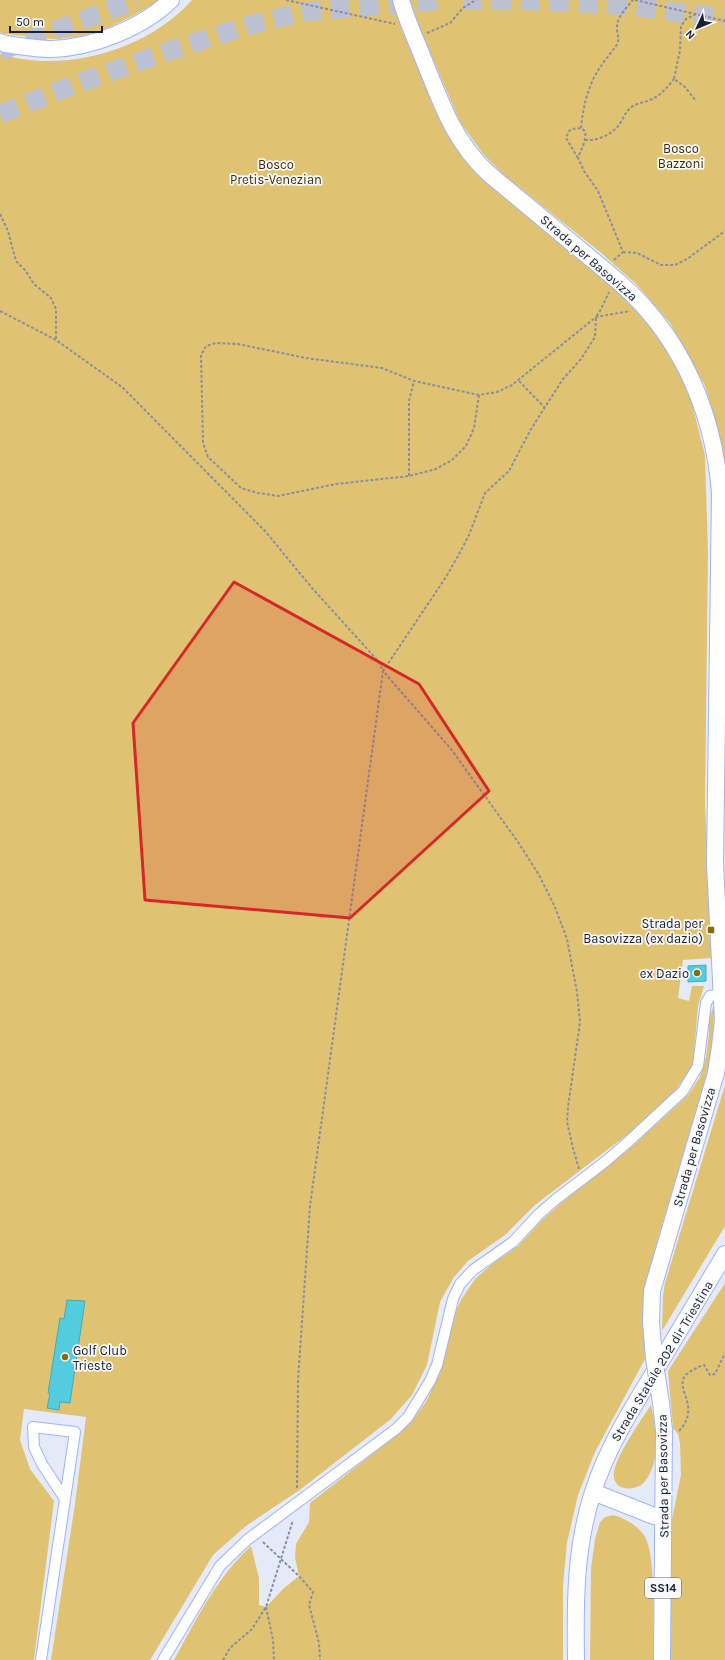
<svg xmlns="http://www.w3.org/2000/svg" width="725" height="1660" viewBox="0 0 725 1660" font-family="Karla,sans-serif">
<rect width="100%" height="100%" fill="#e5eaf8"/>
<path fill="#e0c372" d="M0,0H159C128,20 94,38 56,39C39,39 21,35 4,34L0,32Z
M192,0H395L445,127L606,280L638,313L663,342L689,392L705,455L708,552L705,803L712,958L683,960L678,998L689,1001L692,986H704L698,1006L693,1064L676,1090L645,1121L535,1205L505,1235L468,1261L454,1277L440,1302L427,1365L412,1395L391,1419L301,1489L246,1526L213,1555L150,1660H51L75,1504L86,1417L24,1409L20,1440L30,1469L54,1501L34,1660H0V54C64,74 148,50 192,0Z
M410,0H725V468L718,430L705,386L670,323L636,284L600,252L505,176L484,155L460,122L411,8Z
M714,1005L713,1049L700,1098L659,1235L649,1274L643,1313L645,1359L595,1452L578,1495L572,1521L567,1543L563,1585V1660H174C196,1620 217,1577 251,1546L259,1578V1605L266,1607L283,1589L299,1576L295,1558L296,1544L309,1522L310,1503L398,1434L412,1421L427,1400L442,1368L453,1317L461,1300L475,1279L491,1265L518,1246L541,1221L567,1198L610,1165L637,1142L688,1095L700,1077L706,1057L709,1034V1019Z
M725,1085V1226L662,1331L663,1295L665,1283Z
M725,1283V1660H670L672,1519L681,1475L680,1444L678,1434L673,1428L668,1371Z
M651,1405C656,1428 661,1459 646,1480C637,1493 611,1492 614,1472C616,1456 641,1420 651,1405Z
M613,1515C624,1518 637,1525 644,1535C657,1554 653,1633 653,1660H590L591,1569L595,1539L600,1522L605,1517Z"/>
<path fill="#53cce0" stroke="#47aabb" d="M706,965V981L688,982V966Z
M67,1300L85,1301L70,1403L60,1402L59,1410L47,1408L50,1393H48L60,1318L64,1319Z"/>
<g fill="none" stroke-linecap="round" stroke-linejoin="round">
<path stroke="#bcc1d1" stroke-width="19" stroke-dasharray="19 10" stroke-linecap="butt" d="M463,0L540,1L619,5L725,18
M0,51L137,0
M0,114L82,82L172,50L250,25L304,12L446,0"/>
<g stroke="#9fb4f4" stroke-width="12">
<path id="minor" d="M41,1660L75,1432L33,1427L34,1447L42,1464L65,1499
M163,1660L220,1566L247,1540L396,1429L408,1417L430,1381L437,1365L453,1299L460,1284L473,1270L513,1242L539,1214L555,1200L606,1161L628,1142L683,1091L698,1066L706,1003L710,996L722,994"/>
</g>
<g stroke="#9fb4f4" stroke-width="18">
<path id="primary" d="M401,0C407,22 417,42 425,63C442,105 454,141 488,173C518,198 547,222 577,247C601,267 626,286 647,310C691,361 715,426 720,493L715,864L723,1020L720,1047L716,1073L652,1291L651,1322L654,1358
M0,42L5,44C20,46 36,49 51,49C92,48 142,28 171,0
M661,1403L664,1430L662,1660
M593,1492L654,1516L663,1517
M576,1660C575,1603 575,1547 593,1492C607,1448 631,1410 655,1371C678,1332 702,1293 725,1254"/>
</g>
<path stroke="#898fa2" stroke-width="2" stroke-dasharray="3 2" stroke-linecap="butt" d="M286,0L395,24
M635,0L725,21
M696,14L686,19L681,26L680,50L674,79L685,87L696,101
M427,33L450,23L463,8L476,0
M581,128C583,107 588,84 601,66C604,61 616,47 617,44C620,38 617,35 617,29C616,18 626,8 633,0
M585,140C597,141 611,135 619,125C624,118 625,111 633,106C640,102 648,102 654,98C662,94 668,86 674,79
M578,158L566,138L569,131C577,126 588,127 585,139C584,145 580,152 578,158L584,171L598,191L623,252L614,260
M0,214L8,231L16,261L25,270L34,284L51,298L56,309V340
M623,252L637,253L661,265H675L687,259L725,231
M0,311L56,340L122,387L265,531L312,588L379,662L383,671L310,1206L298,1380L297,1488
M519,381L545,408
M479,395L474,428L466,446L452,460L436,469L409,476L336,484L278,496L258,493L241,488L208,457L203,443L201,355L206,346L216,343L238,344L306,358L382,368L414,381L479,395L497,392L512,385L596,317L630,311
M409,476V401L414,381
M579,1169L573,1148L567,1122L568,1107L580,1022L577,992L567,939L555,907L539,875L518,842L451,749L383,671L446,577L458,556L469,535L485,493L509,471L531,429L563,379L581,359L595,337L596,317L600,311L609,292
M679,1431C705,1403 665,1384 693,1370C696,1368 700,1366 704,1365L710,1375L715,1374L725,1353
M263,1542L299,1576L313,1592L309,1605L319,1643L320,1660
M266,1607L273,1640L274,1660
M223,1660L230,1648L252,1629L266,1607L293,1520"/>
<use href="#minor" stroke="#fff" stroke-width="10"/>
<use href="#primary" stroke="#fff" stroke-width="16"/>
<g stroke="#9fb4f4" stroke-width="18" stroke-linecap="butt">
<path id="primary-bridge" d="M654,1358L661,1403"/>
</g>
<use href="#primary-bridge" stroke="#fff" stroke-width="16"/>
</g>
<path fill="#d62828" fill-opacity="0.2" stroke="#d62828" stroke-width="3" stroke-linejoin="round" d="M234,582L419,684L489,791L350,918L145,900L133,723Z"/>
<g fill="#886c0b" stroke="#f8f8f8" stroke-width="1.5">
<rect x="707" y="926" width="8" height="8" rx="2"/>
<circle cx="697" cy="973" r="4"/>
<circle cx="65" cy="1357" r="4"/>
</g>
<g text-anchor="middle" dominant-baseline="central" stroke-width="3.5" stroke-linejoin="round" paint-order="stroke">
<rect fill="#f8f8f8" stroke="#5a5f70" stroke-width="1" x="645" y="1578" width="36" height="20" rx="3"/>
<g font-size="12" font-weight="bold" fill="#171e36">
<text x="663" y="1588">SS14</text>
</g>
<g font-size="13" fill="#3c300a" stroke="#f8f8f8">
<text x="681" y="148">Bosco<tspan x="681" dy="15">Bazzoni</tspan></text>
<text x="276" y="164">Bosco<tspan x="276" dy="15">Pretis-Venezian</tspan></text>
</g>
<g font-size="13" fill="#171e36" stroke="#f8f8f8">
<text transform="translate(589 258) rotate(41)">Strada per Basovizza</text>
<text transform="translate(694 1147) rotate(-74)">Strada per Basovizza</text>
<text transform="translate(662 1361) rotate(-59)">Strada Statale 202 dir Triestina</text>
<text transform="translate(663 1476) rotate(-91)">Strada per Basovizza</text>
</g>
<g font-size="13" fill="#171e36" stroke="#f8f8f8" text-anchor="end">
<text x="703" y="923">Strada per<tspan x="703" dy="15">Basovizza (ex dazio)</tspan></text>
<text x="689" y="973">ex Dazio</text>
<text x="73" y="1350" text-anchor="start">Golf Club<tspan x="73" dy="15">Trieste</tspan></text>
</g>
</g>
<g transform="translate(697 28) rotate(226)" stroke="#f8f8f8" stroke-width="3" paint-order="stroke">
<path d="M0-3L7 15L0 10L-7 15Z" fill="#171e36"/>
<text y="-6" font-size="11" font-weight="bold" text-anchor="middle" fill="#171e36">N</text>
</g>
<path d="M10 26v6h92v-6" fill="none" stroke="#171e36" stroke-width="2"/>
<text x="16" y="26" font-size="12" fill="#171e36" stroke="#f8f8f8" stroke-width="3" paint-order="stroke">50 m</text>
</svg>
